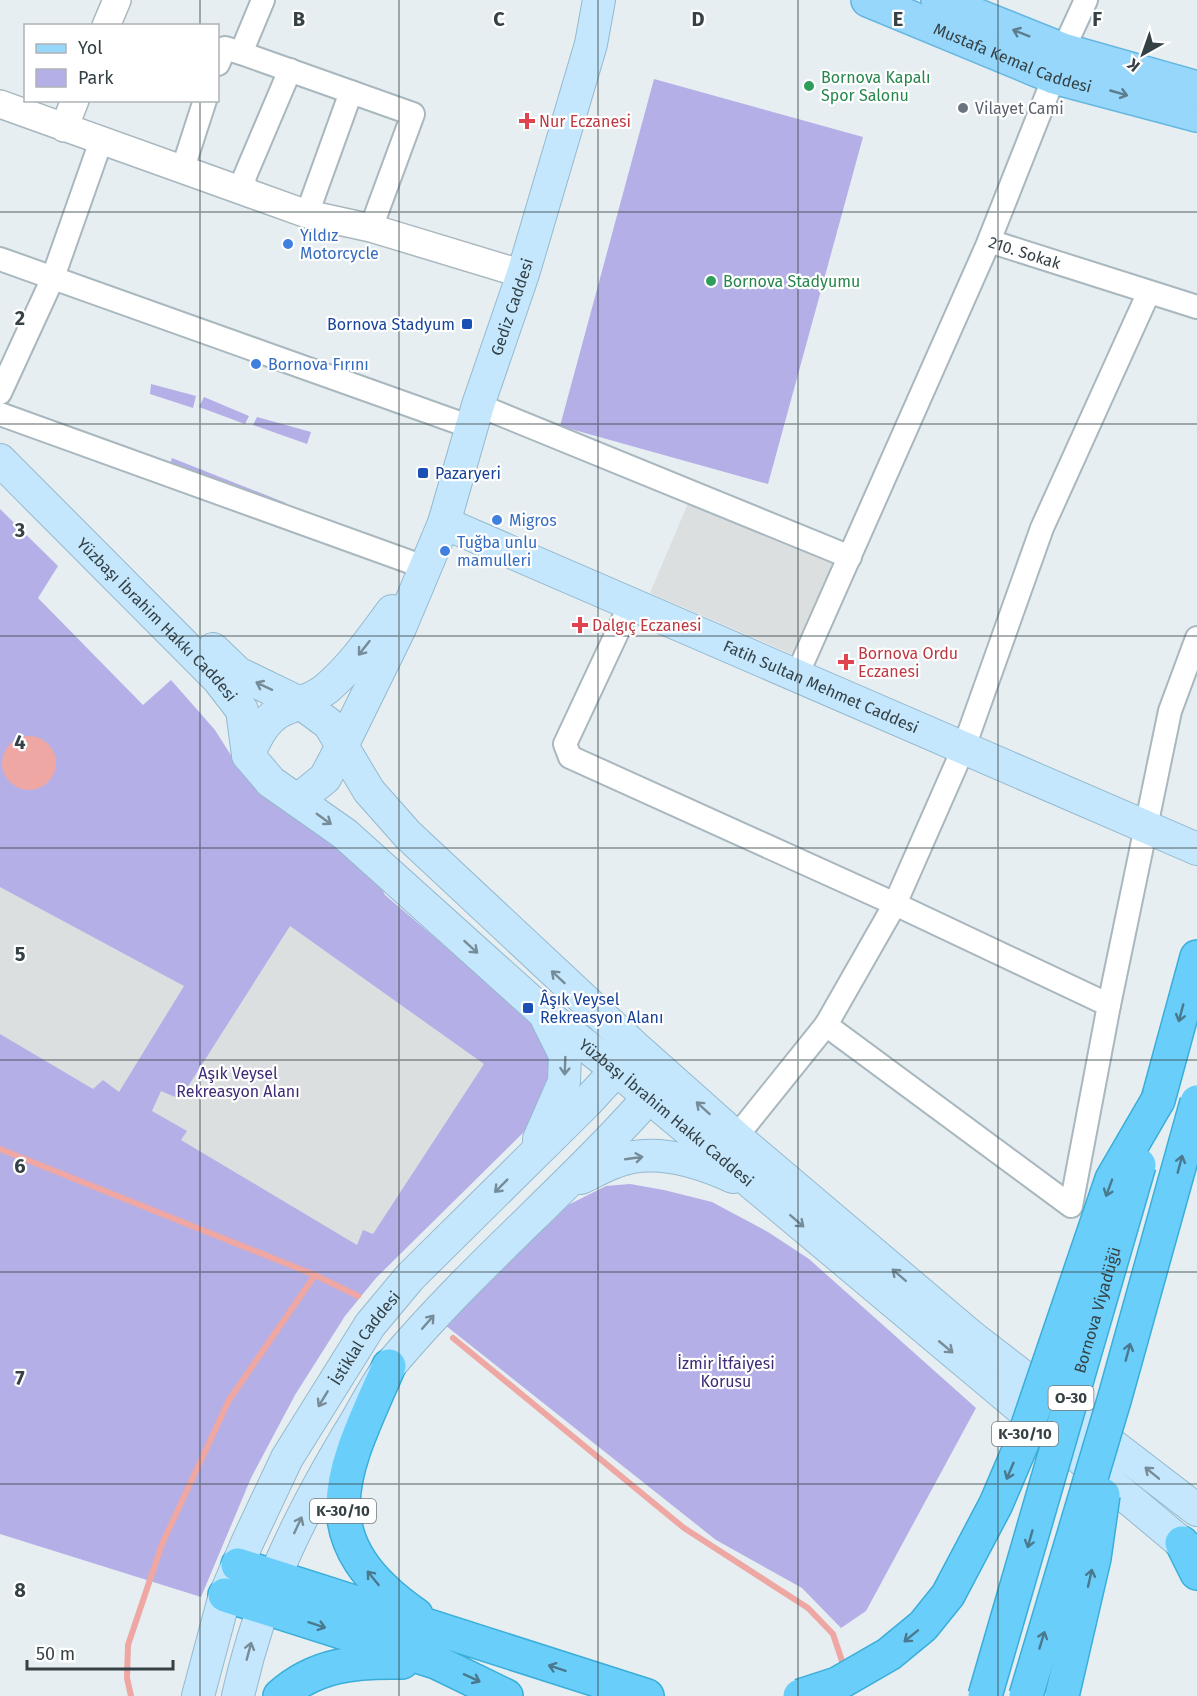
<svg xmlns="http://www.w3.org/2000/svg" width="1197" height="1696" viewBox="0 0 1197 1696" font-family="'Fira Sans',sans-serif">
<rect width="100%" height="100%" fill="#e6eef2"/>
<path fill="#b4afe6" d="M654,79L863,137L768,484L560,426Z
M151,384L196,396L193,408L150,394Z
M204,397L249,416L245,424L199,407Z
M257,417L311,432L307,444L253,425Z
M172,458L286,503L284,513L168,469Z
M0,509L58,566L38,598L143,705L171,680L215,730L234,760L371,867L385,895L453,953L528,1008L556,1067L535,1121L376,1278L345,1316L295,1395L251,1478L201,1597L0,1534Z
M630,1184L664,1190L712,1202L768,1232L809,1259L976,1408L866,1611L841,1628L802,1588L716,1540L445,1325L560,1209L606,1186Z"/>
<path fill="#dbdfe0" d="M689,501L833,562L794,655L650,593Z
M0,887L184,986L119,1092L103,1080L93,1089L0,1034Z
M290,926L484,1064L373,1234L363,1230L357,1245L181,1140L187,1131L152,1111L161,1091L180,1099Z"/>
<path fill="#eea7a3" d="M2 763a27 27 0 1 1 54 0a27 27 0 1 1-54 0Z"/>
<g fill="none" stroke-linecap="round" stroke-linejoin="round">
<path stroke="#eea7a3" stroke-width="6" d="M0,1149L315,1275L358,1296
M453,1338L684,1528L808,1608L833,1634L844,1667
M131,1696L127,1678L128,1645L162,1544L229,1400L315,1275"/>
<g stroke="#a9b7be" stroke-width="26">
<g id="minor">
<path d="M1063,50L1086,0"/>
<path d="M241,53L413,114L371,228"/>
<path d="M218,64L225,48L241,53L263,0"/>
<path id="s1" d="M1054,77L989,241L1197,307"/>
<path d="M183,168L205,100"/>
<path d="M243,191L245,176L290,70"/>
<path d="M307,214L351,92"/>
<path d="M0,259L471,427"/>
<path d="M0,393L52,280L101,141"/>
<path d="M478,405L850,557"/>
<path d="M0,414L424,567"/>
<path d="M631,603L565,744L570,757L895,904L1109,1005"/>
<path d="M797,675L991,237"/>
<path d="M826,1025L895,904L964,747L1042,528L1148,294"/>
<path d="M736,1137L826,1025L1071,1206L1109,1005L1170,711L1197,638"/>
</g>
</g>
<g stroke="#a9b7be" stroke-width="30">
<path id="tertiary" d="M106,26L117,0
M0,104L307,214L371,228L523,274
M64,128L75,100"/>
</g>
<g stroke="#94b9ce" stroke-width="34">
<g id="secondary">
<path id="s2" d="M0,460L218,679L242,710L248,755L271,782L345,834L544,1013L618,1071L1197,1556"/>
<path id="s3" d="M444,523L1197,849"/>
<path d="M213,649L238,673L302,704L329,724L369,791L408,835L636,1048L736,1137L972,1337L1197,1510"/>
<path d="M248,755C256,738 264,720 281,711C296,704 312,700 326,689C352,667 372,638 392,611"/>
<path id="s4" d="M298,800L325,778L343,744L400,628L444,523L478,405L523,274L591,44L599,0"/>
<path d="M539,1139L564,1082L565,1055L547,1019"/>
<path d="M581,1178C592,1173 603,1166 615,1162C653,1147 698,1161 733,1177"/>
<path id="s5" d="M198,1696L225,1595L247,1543L287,1458L370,1325L410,1277L587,1102L631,1054"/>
<path d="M238,1696C261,1594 296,1522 349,1433C363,1411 375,1384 392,1363C476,1263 578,1181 663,1081"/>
</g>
</g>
<g stroke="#66b7e0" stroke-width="36">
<g id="primary">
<path id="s6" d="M868,0L1054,77L1197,115"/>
<path d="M938,0L1063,50L1197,88"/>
</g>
</g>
<g stroke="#3aaed9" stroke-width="36">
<path id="motorway" d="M1158,1100L1197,957
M389,1366C344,1470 303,1536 416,1615
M1182,1543L1197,1573
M238,1565L647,1696
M225,1595L436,1662L506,1696
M280,1696C316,1664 356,1661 402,1662"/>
</g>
<use href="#minor" stroke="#fff" stroke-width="22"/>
<use href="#tertiary" stroke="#fff" stroke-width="27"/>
<use href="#secondary" stroke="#c5e7fd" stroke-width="32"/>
<use href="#primary" stroke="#96d7fb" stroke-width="33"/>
<use href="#motorway" stroke="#6acefa" stroke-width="33"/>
<g stroke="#3aaed9" stroke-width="36" stroke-linecap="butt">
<g id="motorway-bridge">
<path d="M800,1696L837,1684L889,1654L923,1626L948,1595L996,1504L1022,1443L1112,1179L1158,1100"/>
<path id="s7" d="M985,1696L1139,1165"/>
<path d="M1026,1696L1115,1397L1197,1102"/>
<path d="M1062,1696L1094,1558L1103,1495"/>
</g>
</g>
<use href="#motorway-bridge" stroke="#6acefa" stroke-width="33"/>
</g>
<defs><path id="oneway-shaft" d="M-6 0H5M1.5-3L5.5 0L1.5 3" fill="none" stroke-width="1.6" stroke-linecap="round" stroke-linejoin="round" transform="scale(1.5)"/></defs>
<g stroke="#5c7d8e">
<use href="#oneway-shaft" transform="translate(1021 33) rotate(-158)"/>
<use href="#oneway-shaft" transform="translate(1119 93) rotate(16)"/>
</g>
<g stroke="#768c98">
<use href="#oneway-shaft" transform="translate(364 648) rotate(128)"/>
<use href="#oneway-shaft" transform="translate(264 686) rotate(-155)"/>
<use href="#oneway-shaft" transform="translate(324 819) rotate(36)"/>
<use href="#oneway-shaft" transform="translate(471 947) rotate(42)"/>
<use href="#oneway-shaft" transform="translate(558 977) rotate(-137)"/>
<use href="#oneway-shaft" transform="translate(565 1066) rotate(92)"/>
<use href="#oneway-shaft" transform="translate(703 1108) rotate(-138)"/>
<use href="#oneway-shaft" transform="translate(634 1158) rotate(-8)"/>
<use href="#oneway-shaft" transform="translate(501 1186) rotate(135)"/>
<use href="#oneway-shaft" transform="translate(797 1221) rotate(41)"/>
<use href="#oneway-shaft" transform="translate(899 1275) rotate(-139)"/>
<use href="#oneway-shaft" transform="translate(428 1322) rotate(-49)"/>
<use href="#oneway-shaft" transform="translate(946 1347) rotate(40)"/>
<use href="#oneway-shaft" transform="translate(323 1399) rotate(121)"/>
<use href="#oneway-shaft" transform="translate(1152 1473) rotate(-141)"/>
<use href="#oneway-shaft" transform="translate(298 1525) rotate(-65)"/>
<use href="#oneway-shaft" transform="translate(249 1651) rotate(-75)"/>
</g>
<g stroke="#4a798d">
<use href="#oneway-shaft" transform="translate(1181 1013) rotate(105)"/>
<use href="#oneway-shaft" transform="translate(1180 1164) rotate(-75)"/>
<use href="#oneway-shaft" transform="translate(1109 1188) rotate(110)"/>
<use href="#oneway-shaft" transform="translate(1128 1352) rotate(-75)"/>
<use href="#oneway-shaft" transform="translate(1010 1471) rotate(113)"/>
<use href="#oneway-shaft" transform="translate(1030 1539) rotate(106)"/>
<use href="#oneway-shaft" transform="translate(373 1578) rotate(-129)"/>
<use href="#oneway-shaft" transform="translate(1090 1578) rotate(-77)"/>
<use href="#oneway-shaft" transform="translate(317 1625) rotate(18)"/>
<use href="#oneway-shaft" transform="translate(911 1636) rotate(141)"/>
<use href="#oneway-shaft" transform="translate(1042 1640) rotate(-73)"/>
<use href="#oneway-shaft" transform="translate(557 1668) rotate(-162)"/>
<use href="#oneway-shaft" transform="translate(472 1678) rotate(25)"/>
</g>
<path fill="none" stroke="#354145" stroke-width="1.5" stroke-opacity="0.55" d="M200,0V26M399,0V1696M598,0V1696M798,0V1696M998,0V1696M200,100V1696M0,212H1197M0,424H1197M0,636H1197M0,848H1197M0,1060H1197M0,1272H1197M0,1484H1197"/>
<g fill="#2e9e5b" stroke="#fff" stroke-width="2">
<circle cx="809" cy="86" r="6"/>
<circle cx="711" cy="281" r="6"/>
</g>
<circle fill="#6b7280" stroke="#fff" stroke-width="2" cx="963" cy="108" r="6"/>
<g fill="#e0444e" stroke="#fff" stroke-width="2">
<path d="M524 112h6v6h6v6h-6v6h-6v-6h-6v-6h6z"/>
<path d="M577 616h6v6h6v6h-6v6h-6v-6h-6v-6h6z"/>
<path d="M843 653h6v6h6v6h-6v6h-6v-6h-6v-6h6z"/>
</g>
<g fill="#3f7fe0" stroke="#fff" stroke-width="2">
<circle cx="288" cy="244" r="6"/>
<circle cx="256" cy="364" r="6"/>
<circle cx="497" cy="520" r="6"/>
<circle cx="445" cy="551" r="6"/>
</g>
<g fill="#1a4fb4" stroke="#fff" stroke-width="2">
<rect x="461" y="318" width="12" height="12" rx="3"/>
<rect x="417" y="467" width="12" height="12" rx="3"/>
<rect x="522" y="1002" width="12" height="12" rx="3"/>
</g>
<g text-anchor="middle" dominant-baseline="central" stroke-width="4.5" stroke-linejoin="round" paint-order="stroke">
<g fill="#fff" stroke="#727a7d" stroke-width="1.5">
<rect x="1048.5" y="1386" width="45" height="24" rx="4.5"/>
<rect x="992" y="1422" width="66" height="24" rx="4.5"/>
<rect x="310" y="1499" width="66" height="24" rx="4.5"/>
</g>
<g font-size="15" font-weight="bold" fill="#354145">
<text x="1071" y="1398">O-30</text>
<text x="1025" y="1434">K-30/10</text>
<text x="343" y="1511">K-30/10</text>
</g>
<g font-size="16" fill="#354145" stroke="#fff">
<text stroke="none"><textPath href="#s6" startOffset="156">Mustafa Kemal Caddesi</textPath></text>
<text stroke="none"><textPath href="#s1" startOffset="214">210. Sokak</textPath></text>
<text stroke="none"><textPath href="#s4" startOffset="543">Gediz Caddesi</textPath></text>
<text stroke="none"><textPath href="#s2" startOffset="224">Yüzbaşı İbrahim Hakkı Caddesi</textPath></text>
<text stroke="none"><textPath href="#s3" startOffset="411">Fatih Sultan Mehmet Caddesi</textPath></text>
<text stroke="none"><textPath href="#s2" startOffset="945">Yüzbaşı İbrahim Hakkı Caddesi</textPath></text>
<text stroke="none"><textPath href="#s7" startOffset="402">Bornova Viyadüğü</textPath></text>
<text stroke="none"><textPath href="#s5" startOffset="398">İstiklal Caddesi</textPath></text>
</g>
<g font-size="16" fill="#27864d" stroke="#fff" text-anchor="start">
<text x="821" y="77">Bornova Kapalı<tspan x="821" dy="18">Spor Salonu</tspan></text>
<text x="723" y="281">Bornova Stadyumu</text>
</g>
<g font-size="16" fill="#5b616d" stroke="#fff" text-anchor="start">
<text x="975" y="108">Vilayet Cami</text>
</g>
<g font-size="16" fill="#be3a42" stroke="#fff" text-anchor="start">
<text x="539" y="121">Nur Eczanesi</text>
<text x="592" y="625">Dalgıç Eczanesi</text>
<text x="858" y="653">Bornova Ordu<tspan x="858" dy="18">Eczanesi</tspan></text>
</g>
<g font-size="16" fill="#366cbe" stroke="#fff" text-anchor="start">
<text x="300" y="235">Yıldız<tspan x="300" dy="18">Motorcycle</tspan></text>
<text x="268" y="364">Bornova Fırını</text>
<text x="509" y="520">Migros</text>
<text x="457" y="542">Tuğba unlu<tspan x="457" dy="18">mamulleri</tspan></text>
</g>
<g font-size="16" fill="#164399" stroke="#fff" text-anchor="start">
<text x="455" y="324" text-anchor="end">Bornova Stadyum</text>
<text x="435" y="473">Pazaryeri</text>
<text x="540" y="999">Âşık Veysel<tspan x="540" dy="18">Rekreasyon Alanı</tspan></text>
</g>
<g font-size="16" fill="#3e2a75" stroke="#fff">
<text x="238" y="1073">Aşık Veysel<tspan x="238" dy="18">Rekreasyon Alanı</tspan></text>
<text x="726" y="1363">İzmir İtfaiyesi<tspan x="726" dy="18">Korusu</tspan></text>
</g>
</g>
<g font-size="20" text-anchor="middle" font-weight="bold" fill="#354145" stroke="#fff" stroke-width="4.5" stroke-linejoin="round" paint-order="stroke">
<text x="299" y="26">B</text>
<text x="499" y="26">C</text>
<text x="698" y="26">D</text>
<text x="898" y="26">E</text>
<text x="1097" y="26">F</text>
<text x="20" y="325">2</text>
<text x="20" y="537">3</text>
<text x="20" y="749">4</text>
<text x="20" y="961">5</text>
<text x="20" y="1173">6</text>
<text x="20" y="1385">7</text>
<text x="20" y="1597">8</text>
</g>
<rect x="24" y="24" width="195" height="78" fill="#ffffff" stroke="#aeb3b5" stroke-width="1.5"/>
<rect x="36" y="44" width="30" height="9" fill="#96d7fb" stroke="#aeb3b5" stroke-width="1.5"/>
<text x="78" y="54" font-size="18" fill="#354145">Yol</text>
<rect x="36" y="69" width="30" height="18" fill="#b4afe6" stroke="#aeb3b5" stroke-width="1.5"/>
<text x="78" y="84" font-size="18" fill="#354145">Park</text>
<g transform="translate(1143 54) rotate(220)" stroke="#ffffff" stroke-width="4.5" paint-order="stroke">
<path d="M0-4.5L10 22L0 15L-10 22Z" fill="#354145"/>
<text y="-9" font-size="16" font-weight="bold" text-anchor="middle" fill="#354145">K</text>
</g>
<path d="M27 1660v9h146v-9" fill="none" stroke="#354145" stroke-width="3"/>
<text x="36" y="1660" font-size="18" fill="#354145" stroke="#ffffff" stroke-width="4.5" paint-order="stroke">50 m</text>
</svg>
